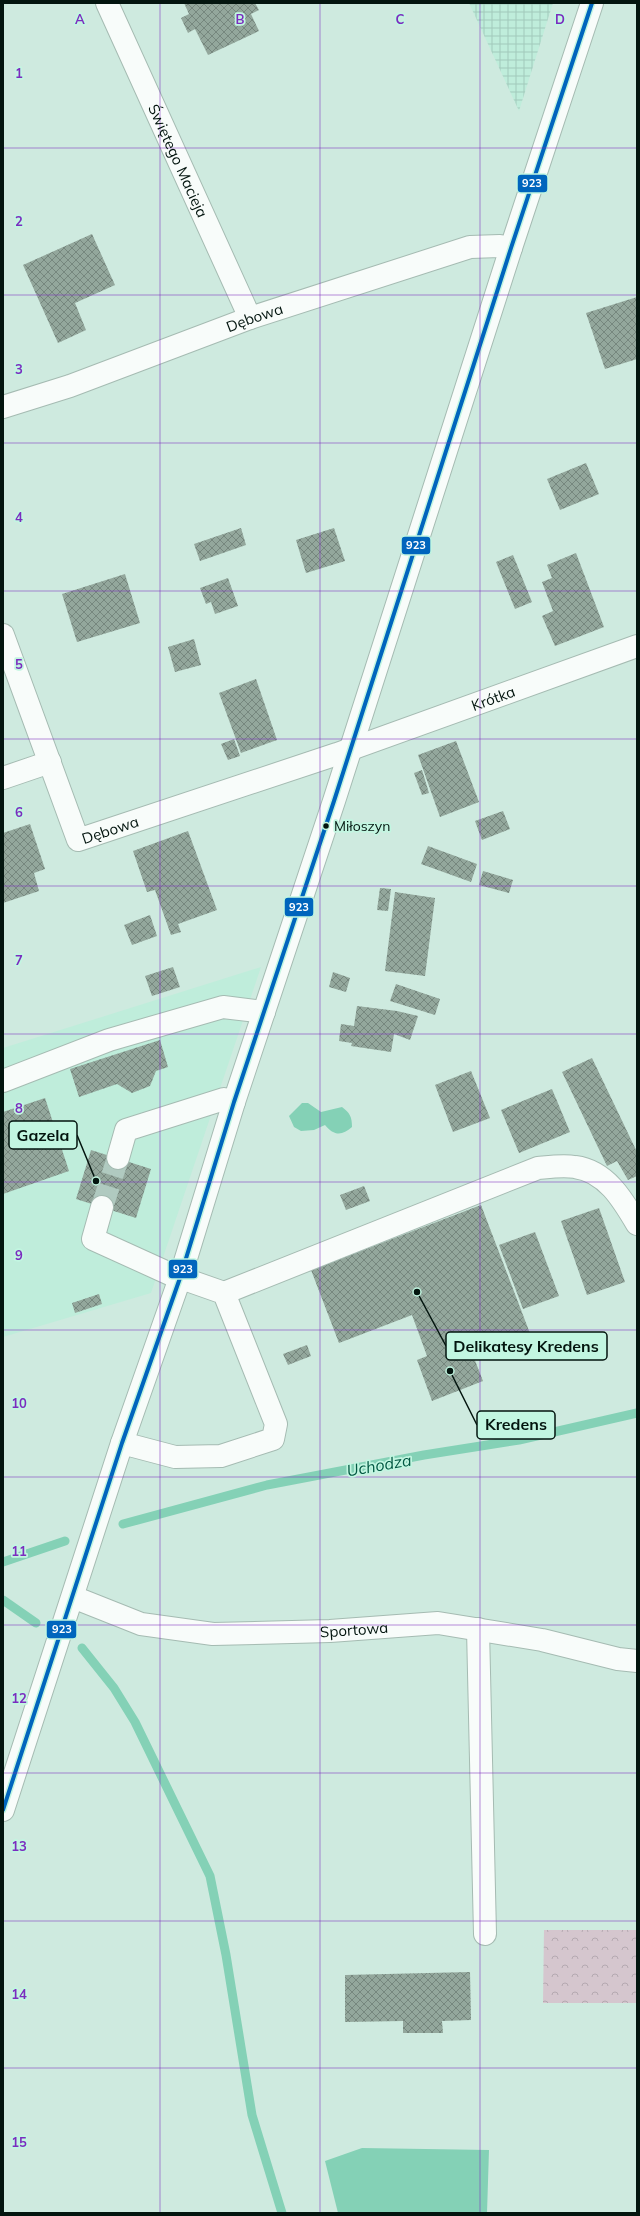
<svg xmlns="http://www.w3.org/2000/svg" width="640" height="2216" viewBox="0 0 640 2216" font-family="Mulish,sans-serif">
<defs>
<pattern id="industrial-grid" width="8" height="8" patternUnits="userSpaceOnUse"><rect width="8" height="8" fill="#bfeddb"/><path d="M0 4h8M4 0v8" fill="none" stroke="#a2cabb"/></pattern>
<pattern id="forest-crowns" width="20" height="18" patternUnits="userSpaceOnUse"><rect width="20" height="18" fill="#d5c6ce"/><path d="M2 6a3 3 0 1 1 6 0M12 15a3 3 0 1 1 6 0" fill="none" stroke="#b5a9b0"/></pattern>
<pattern id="building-cross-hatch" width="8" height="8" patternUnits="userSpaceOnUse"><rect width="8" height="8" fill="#93a79c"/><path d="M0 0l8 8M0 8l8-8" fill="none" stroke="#76877e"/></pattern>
</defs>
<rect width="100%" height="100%" fill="#ceeadf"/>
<path fill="#bfeddb" d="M261,967L151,1293L3,1337V1048Z"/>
<path fill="url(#industrial-grid)" d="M469,3H553L519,111Z"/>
<path fill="url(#forest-crowns)" d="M544,1930H637V2003H543Z"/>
<path fill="#84d1b6" d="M302,1103H308L321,1112L342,1107C350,1113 352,1117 352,1127C342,1136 334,1136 325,1125L314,1130L301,1131L294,1127L289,1116Z
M362,2148L489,2150L487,2213H338L325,2161Z"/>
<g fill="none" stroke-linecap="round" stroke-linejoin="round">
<path stroke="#84d1b6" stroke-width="9" d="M123,1524L267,1485L424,1455L519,1440L637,1413
M3,1562L65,1541
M3,1600L36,1623
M82,1648L114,1688L135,1722L210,1876L226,1955L252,2115L282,2213"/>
</g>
<path fill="url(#building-cross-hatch)" d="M184,3H255L259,10L251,14L259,31L208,55L195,29L188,33L181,18L189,14Z
M92,234L115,285L75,303L86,330L58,343L23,265Z
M637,297V359L605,369L586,313Z
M586,463L599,494L560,510L547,479Z
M241,528L246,545L200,561L194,544Z
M334,528L345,561L306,573L296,540Z
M576,553L604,627L555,646L542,616L553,611L542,582L552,578L547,565Z
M513,555L532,602L515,609L496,562Z
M125,574L140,623L77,642L62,594Z
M228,578L238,606L215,614L211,602L206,604L200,588Z
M194,639L201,665L175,672L168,647Z
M256,679L277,740L241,753L219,693Z
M234,739L240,756L228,760L221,744Z
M456,741L479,802L440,817L418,755Z
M422,770L429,793L422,795L414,773Z
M503,811L510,829L482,840L475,821Z
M30,824L45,869L34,873L39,891L3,903V833Z
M188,831L217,910L178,924L181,932L171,935L155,890L147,892L133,851Z
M428,846L477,864L471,882L421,864Z
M483,871L513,880L509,893L479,885Z
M380,888L391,889L388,911L377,910Z
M395,892L435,898L425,976L385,971Z
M150,915L157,936L132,945L124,925Z
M173,967L180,987L152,996L145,976Z
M333,972L350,978L346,992L329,987Z
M396,984L440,999L435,1015L390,1001Z
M357,1006L397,1011L418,1016L410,1040L394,1034L391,1052L351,1046L352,1043L339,1041L341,1024L354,1026Z
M160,1040L168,1067L156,1071L150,1086L132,1093L117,1084L79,1097L70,1069Z
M592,1058L637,1152V1176L628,1180L617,1161L607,1166L562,1072Z
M471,1071L490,1118L453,1132L435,1085Z
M552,1089L570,1132L519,1153L501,1110Z
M45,1098L69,1171L3,1194V1112Z
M91,1150L151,1169L136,1218L76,1199Z
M364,1186L370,1201L346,1210L340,1195Z
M481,1205L531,1336L474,1358L483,1381L432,1401L417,1360L427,1356L412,1315L339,1343L311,1270Z
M599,1208L625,1282L587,1295L561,1221Z
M535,1232L559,1296L523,1309L499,1245Z
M99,1294L102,1304L75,1313L72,1303Z
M307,1345L311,1356L288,1365L283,1354Z
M470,1972L471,2020L442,2021L443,2033H403V2021L345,2022V1975Z"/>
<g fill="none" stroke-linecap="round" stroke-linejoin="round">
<path stroke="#b0cac0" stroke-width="22" stroke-dasharray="22 11" stroke-linecap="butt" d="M102,1207L118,1158"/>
<g stroke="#a5bbb2" stroke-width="24">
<g id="minor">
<path id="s1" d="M107,3L250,318"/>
<path id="s2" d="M3,407L70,386L250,318L470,247L500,246L511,248"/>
<path id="s3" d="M3,635L78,840L337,754L637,646"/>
<path d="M3,778L50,762"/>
<path d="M3,1081L109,1040L223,1007L264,1012"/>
<path d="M118,1158L126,1130L224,1099L234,1102"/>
<path d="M102,1207L93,1239L170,1274L224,1293L276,1424L273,1439L221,1456L175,1457L122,1443"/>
<path d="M224,1293L538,1168C549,1167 563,1165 575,1167C606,1171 623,1200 637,1224"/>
<path id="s4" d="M73,1597L141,1624L213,1634L330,1631L438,1623L542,1640L618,1659L637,1661"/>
<path d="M478,1629L485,1934"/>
<path d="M3,1810L122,1443L180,1278L234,1102L334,801L511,248L592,3"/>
</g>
</g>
<use href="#minor" stroke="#f8fcfa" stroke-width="22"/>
<g stroke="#c2f6e1" stroke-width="7">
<path id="bus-1" d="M3,1810L122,1443L180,1278L234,1102L334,801L511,248L592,3"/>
</g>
<use href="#bus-1" stroke="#0065bd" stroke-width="4"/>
</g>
<path fill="none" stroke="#7b2cbf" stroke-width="1" stroke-opacity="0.55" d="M160,3V2213M320,3V2213M480,3V2213M3,148H637M3,295H637M3,443H637M3,591H637M3,739H637M3,886H637M3,1034H637M3,1182H637M3,1330H637M3,1477H637M3,1625H637M3,1773H637M3,1921H637M3,2068H637"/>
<circle fill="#03150f" stroke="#c2f6e1" stroke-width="1.5" cx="326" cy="826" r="3.5"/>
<g text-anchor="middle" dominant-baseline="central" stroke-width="3.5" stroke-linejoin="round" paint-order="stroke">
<g font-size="14" fill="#03150f" stroke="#c2f6e1" text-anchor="start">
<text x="334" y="826">Miłoszyn</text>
</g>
<g font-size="15" fill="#03150f" stroke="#c2f6e1">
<text stroke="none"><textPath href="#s1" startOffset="173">Świętego Macieja</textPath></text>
<text stroke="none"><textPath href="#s2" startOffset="267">Dębowa</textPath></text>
<text stroke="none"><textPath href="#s3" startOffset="657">Krótka</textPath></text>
<text stroke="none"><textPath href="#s3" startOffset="252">Dębowa</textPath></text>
<text stroke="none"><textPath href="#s4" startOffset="287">Sportowa</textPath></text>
</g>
<g font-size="16" font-style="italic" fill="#015741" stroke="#c2f6e1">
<text transform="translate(379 1465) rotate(-10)">Uchodza</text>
</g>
</g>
<g font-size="13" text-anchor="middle" font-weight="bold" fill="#7b2cbf" stroke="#c2f6e1" stroke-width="3.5" stroke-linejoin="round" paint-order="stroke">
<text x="80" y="24">A</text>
<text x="240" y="24">B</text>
<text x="400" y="24">C</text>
<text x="560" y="24">D</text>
<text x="19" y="78">1</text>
<text x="19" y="226">2</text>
<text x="19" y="374">3</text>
<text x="19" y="522">4</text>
<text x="19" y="669">5</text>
<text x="19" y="817">6</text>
<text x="19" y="965">7</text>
<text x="19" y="1113">8</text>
<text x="19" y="1260">9</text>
<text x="19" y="1408">10</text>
<text x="19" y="1556">11</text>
<text x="19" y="1703">12</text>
<text x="19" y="1851">13</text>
<text x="19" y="1999">14</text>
<text x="19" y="2147">15</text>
</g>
<path fill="none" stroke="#03150f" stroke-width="1.5" d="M96 1181L77 1135M417 1292L446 1346M450 1371L477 1425"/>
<g fill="#03150f" stroke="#c2f6e1" stroke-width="1.5">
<circle cx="96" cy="1181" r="4"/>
<circle cx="417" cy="1292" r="4"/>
<circle cx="450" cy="1371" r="4"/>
</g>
<g fill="#c2f6e1" stroke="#03150f" stroke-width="1.5">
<rect x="9" y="1121" width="68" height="28" rx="4"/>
<rect x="446" y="1332" width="161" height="28" rx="4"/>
<rect x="477" y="1411" width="78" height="28" rx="4"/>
</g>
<g font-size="16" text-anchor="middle" font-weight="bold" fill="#03150f">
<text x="43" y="1141">Gazela</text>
<text x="526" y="1352">Delikatesy Kredens</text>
<text x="516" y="1430">Kredens</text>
</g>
<g stroke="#c2f6e1" stroke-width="1.5">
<rect x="517" y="174" width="31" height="19" rx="4" fill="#0065bd"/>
<rect x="401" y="536" width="30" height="19" rx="4" fill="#0065bd"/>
<rect x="284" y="897" width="30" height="20" rx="4" fill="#0065bd"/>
<rect x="168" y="1259" width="30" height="20" rx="4" fill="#0065bd"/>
<rect x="46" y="1620" width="31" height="19" rx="4" fill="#0065bd"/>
</g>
<g font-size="11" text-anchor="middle" font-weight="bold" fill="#fff">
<text x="532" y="187">923</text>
<text x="416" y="549">923</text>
<text x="299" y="911">923</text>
<text x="183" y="1273">923</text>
<text x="62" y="1633">923</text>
</g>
<rect width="640" height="2216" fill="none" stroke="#03150f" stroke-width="8"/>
</svg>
